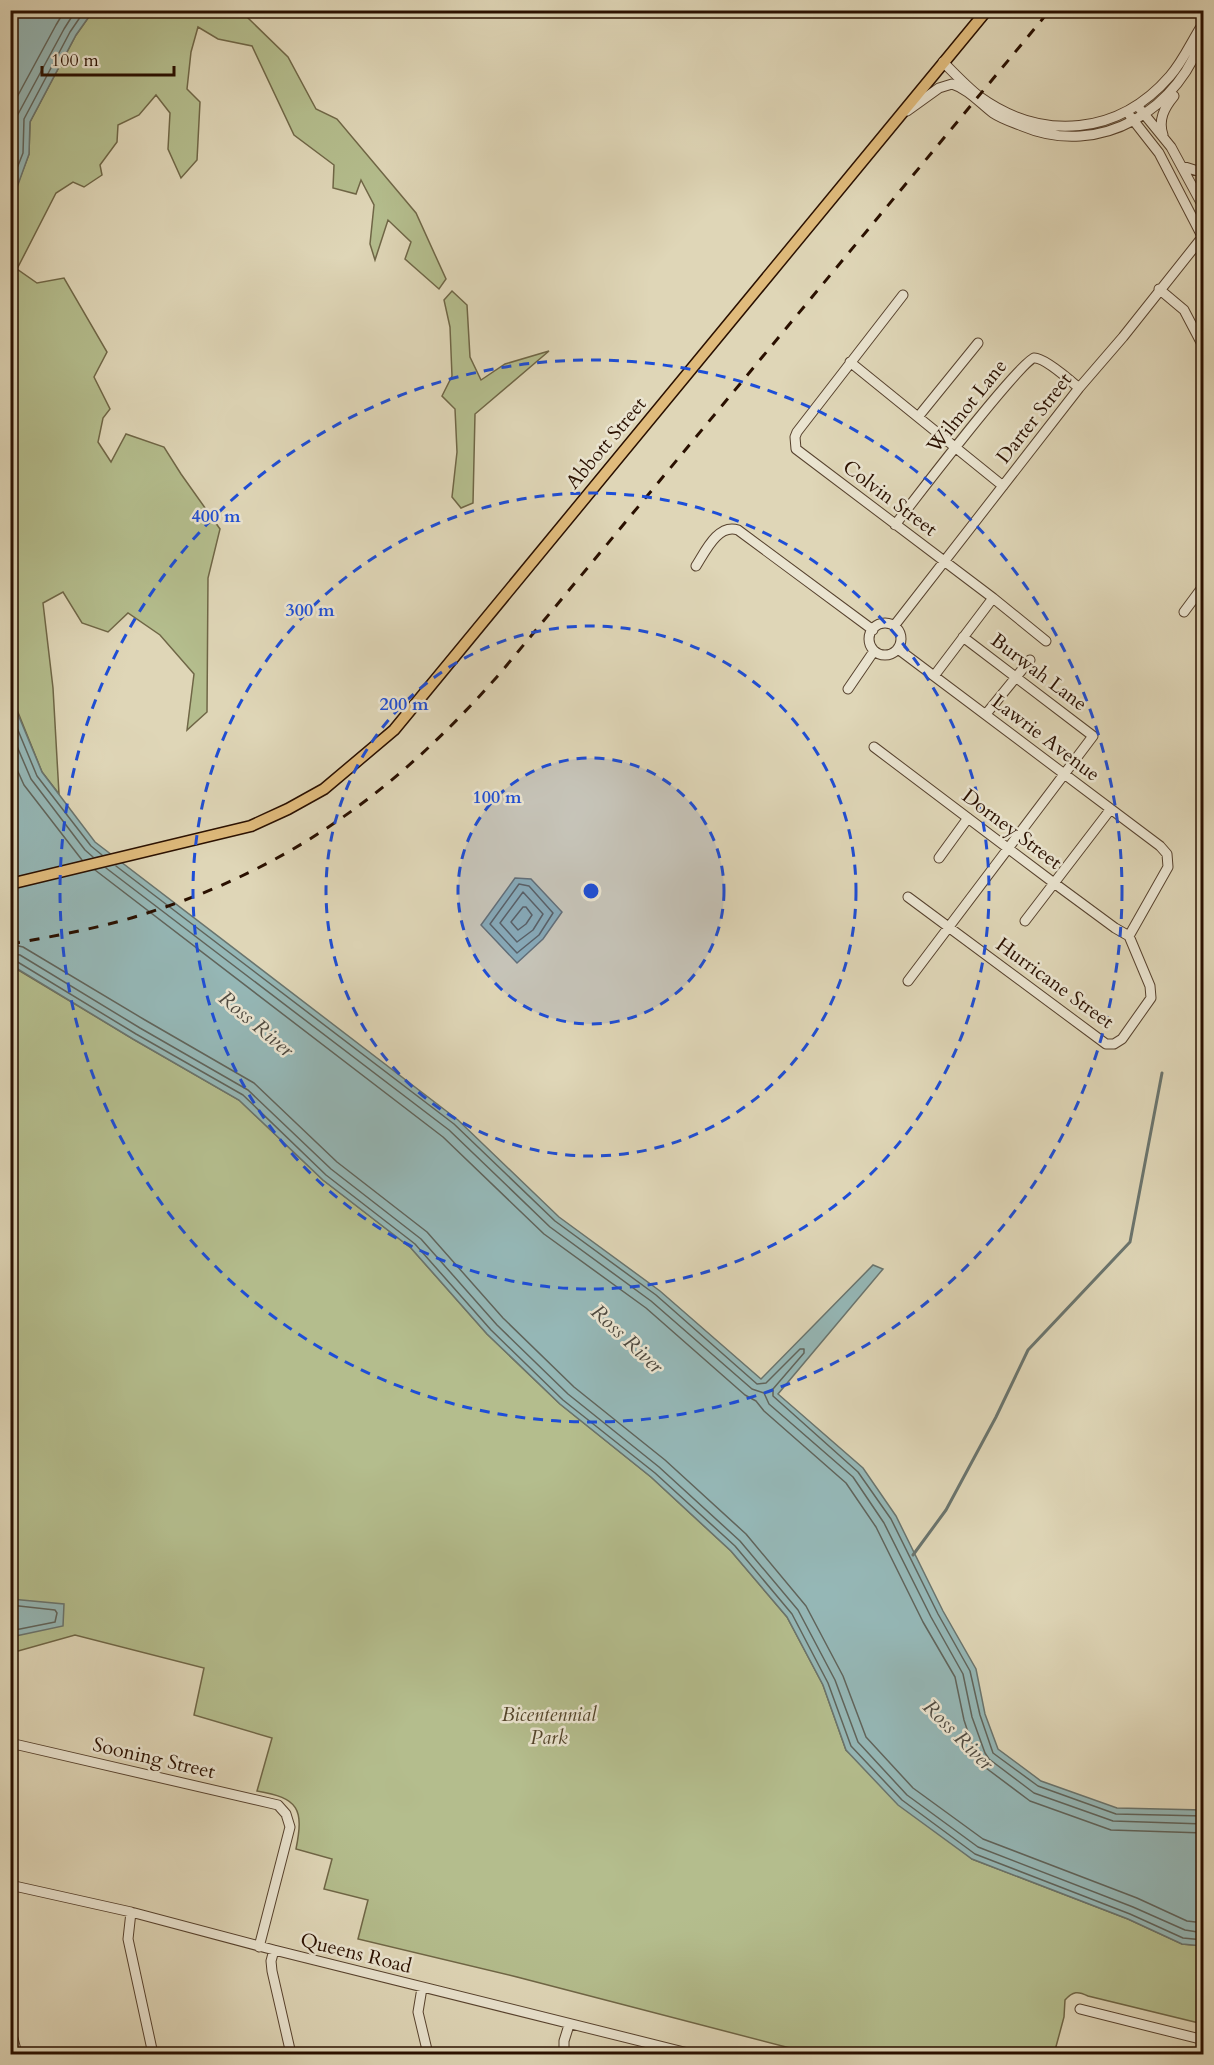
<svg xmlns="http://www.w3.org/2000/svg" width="1214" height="2065" viewBox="0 0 1214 2065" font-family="Cardo,serif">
<rect width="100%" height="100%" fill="#dfd6b7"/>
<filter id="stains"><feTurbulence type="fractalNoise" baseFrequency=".00333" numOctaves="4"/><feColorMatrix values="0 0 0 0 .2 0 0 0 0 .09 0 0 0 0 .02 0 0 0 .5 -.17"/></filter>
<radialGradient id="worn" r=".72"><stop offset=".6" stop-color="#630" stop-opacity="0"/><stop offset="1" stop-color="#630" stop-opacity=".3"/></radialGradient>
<path fill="#b4bd8d" stroke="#6f6646" stroke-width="1.5" d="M93,11H243L248,18L288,57L316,109L337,119L416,213L446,279L439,289L405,259L411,242L388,220L375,260L370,244L374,205L361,180L356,194L333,188L334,165L294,135L252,46L218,39L198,27L191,52L187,89L200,102L197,160L181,178L168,149L170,113L156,95L139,115L118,125L117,142L100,165L102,175L84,187L73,182L56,193L17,269L37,283L64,278L107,352L94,377L110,409L103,418L98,442L111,462L126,434L164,447L181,474L220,529L208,578L207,712L187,730L194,674L160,635L128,613L108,632L82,623L63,592L43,603L53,688L59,794L42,772L11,695L10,204L29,154L30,122L76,35Z
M452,291L467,305L470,357L481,380L505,364L549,351L475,414L473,503L461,508L452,497L457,452L455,409L442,396L452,376L450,327L444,300Z
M10,965L133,1039L239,1100L323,1180L411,1248L487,1334L560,1404L651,1477L731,1551L787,1617L823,1685L846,1750L972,1859L1128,1919L1182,1944L1203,1946V2024L1088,1996C1078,1991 1073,1991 1065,2000L1064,2017L1054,2054H813L517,1977L358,1939L368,1900L324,1889L332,1859L296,1849C304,1809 299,1798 257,1791L272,1738L194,1715L204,1668L75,1635L11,1653Z"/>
<path fill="#95b7b6" stroke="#6a746d" stroke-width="1.5" d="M11,10L93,11L76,35L30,122L29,154L11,204Z
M10,695L42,772L95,842L458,1120L559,1217L660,1291L761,1379L873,1265L883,1269L778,1394L863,1468L896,1516L943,1611L976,1669L985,1714L998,1749L1041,1781L1117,1808L1203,1810V1946L1182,1944L1128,1919L972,1859L898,1805L846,1750L823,1685L787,1617L731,1551L651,1477L560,1404L487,1334L411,1248L323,1180L239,1100L133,1039L11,965Z
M515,878L531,879L562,912L543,939L517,963L481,925Z
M11,1599L64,1604L63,1626L11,1637Z"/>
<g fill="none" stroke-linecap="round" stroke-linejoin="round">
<path stroke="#60645b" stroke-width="1.5" d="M10,110L56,25L65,10
M10,164L15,151L17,116L64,29L76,10
M10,186L23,153L24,119L70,32L85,10
M10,711L37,776L91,846L102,855
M10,730L31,779L85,850L93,857
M10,754L24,785L82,860
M116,866L454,1124L555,1221L656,1295L757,1384L766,1383L800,1349H804V1353L773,1389V1396L858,1472L891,1519L938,1614L970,1671L980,1715L993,1753L1038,1786L1116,1814L1204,1816
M106,868L449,1130L550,1227L651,1301L752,1389L764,1393L769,1404L853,1477L884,1523L931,1617L963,1674L972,1717L985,1753L989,1759L1034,1793L1113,1821L1204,1824
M95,870L443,1137L544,1234L646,1308L745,1395L756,1401L764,1411L846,1483L876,1527L923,1622L955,1677L964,1720L976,1757L982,1765L1030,1801L1111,1830L1204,1833
M519,884L529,886L553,913L539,935L517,953L490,924Z
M523,892L543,914L533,930L517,942L500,923Z
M523,907H526L532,915L526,924L518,930L511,922Z
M10,944L23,947L145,1020L254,1083L337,1162L427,1232L503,1318L574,1387L665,1460L746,1534L806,1606L843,1676L866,1737L913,1788L983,1839L1137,1898L1187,1921L1204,1923
M10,953L20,955L140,1028L248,1090L331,1169L421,1239L497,1325L568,1394L659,1467L740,1541L798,1610L835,1680L858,1742L907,1795L978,1847L1133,1907L1185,1930L1204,1933
M10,960L16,961L136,1034L243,1095L326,1175L415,1244L491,1330L563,1400L655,1473L735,1546L792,1614L828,1683L851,1746L902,1800L975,1854L1130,1914L1183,1938L1204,1940
M10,1605L55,1610L57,1613L55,1622L10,1631"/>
<path stroke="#6a746d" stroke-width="3" d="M913,1555L946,1510L996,1417L1028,1350L1130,1242L1162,1073"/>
<g stroke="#57422e" stroke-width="11">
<path id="minor" d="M943,62C955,74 967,87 980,97C1043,142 1119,135 1170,76C1184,60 1192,40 1204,22
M1140,109L1171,147L1204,208
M907,111L939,88L952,84C968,89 980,103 993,113C1002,119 1012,122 1022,126C1100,159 1182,109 1204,31
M1130,116L1159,153L1204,240
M1163,135C1158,120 1164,108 1174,96
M1182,166L1204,173
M1159,289L1184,310L1204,348
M903,295L797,432L795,437L796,449L993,598L1046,641
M850,362L1003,486
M918,417L978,343
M895,525C911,504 1022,359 1034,358C1044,357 1071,381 1079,388
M696,566C705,552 718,523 738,530L873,630
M1184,612L1204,585
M869 639a16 16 0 1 1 32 0a16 16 0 1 1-32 0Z
M894,626L1079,388L1123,337L1204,235
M898,649L1160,846L1167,854L1168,867L1129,936L1150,986L1151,998L1122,1039L1114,1044H1106L908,897
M934,676L993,598
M848,689L874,651
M986,714L1030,660
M874,747L1054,883L1115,928L1129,936
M939,858L968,818
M1025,921L1110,810
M908,981L1093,736L963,637
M10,1743L278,1805L286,1814L290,1827L259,1947
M10,1885L131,1912L274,1950L692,2054
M131,1912L128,1939L153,2054
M274,1950L271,1961L272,1971L291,2054
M422,1988L418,2012L428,2054
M1080,2009L1204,2040
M10,2027L17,2054
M564,2054V2041L569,2025"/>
</g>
<g stroke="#2a1000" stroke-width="13">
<path id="major" d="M10,884L251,826L288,809L324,789L394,730L987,10"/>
</g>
<use href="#minor" stroke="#eae4d0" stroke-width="9"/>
<use href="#major" stroke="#e0bb7c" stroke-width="10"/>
<path stroke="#2a1000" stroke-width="3" stroke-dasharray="10 10" stroke-linecap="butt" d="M10,944C55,936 101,928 144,914C292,868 401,787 502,671L1050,10"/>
</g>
<circle cx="591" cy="891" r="133" fill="#1d4ed8" fill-opacity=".12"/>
<g fill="none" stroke="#1d4ed8" stroke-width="3" stroke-dasharray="10 8">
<circle cx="591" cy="891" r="133"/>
<circle cx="591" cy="891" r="265"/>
<circle cx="591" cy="891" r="398"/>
<circle cx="591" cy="891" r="531"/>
</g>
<g text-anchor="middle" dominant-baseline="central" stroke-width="5" stroke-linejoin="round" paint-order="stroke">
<g font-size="20" fill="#2a1000" stroke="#eae4d0">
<text transform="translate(967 406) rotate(-51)">Wilmot Lane</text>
<text transform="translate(1034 418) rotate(-52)">Darter Street</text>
<text transform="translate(606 443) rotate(-50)">Abbott Street</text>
<text transform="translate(890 498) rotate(37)">Colvin Street</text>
<text transform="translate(1039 672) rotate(37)">Burwah Lane</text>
<text transform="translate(1046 738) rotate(37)">Lawrie Avenue</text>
<text transform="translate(1012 829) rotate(37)">Dorney Street</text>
<text transform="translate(1055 983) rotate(36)">Hurricane Street</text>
<text transform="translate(154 1758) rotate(13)">Sooning Street</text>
<text transform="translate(356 1953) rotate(14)">Queens Road</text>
</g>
<g font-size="20" font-style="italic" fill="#53442a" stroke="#eae4d0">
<text x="549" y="1714">Bicentennial<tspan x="549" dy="23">Park</tspan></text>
</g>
<g font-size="21" font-style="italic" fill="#4f4a40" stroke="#eae4d0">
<text transform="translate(256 1024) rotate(40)">Ross River</text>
<text transform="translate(627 1339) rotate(43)">Ross River</text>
<text transform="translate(958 1735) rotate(45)">Ross River</text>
</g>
</g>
<circle cx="591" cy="891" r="9" fill="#1d4ed8" stroke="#eae4d0" stroke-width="3"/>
<g font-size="18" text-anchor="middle" font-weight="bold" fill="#1d4ed8" stroke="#eae4d0" stroke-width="5" stroke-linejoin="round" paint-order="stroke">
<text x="216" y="522">400 m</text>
<text x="310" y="616">300 m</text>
<text x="404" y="710">200 m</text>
<text x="497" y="803">100 m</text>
</g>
<rect width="1214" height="2065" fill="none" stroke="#dfd6b7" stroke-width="36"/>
<rect x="12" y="12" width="1190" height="2041" fill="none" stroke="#2a1000" stroke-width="3"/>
<rect x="18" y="18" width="1178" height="2029" fill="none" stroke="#2a1000" stroke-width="1.5"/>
<path d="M42 66v9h132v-9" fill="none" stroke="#2a1000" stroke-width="3"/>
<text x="51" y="66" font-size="18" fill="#2a1000" stroke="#eae4d0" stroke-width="4.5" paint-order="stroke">100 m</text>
<rect width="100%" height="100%" filter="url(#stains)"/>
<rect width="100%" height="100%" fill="url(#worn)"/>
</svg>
